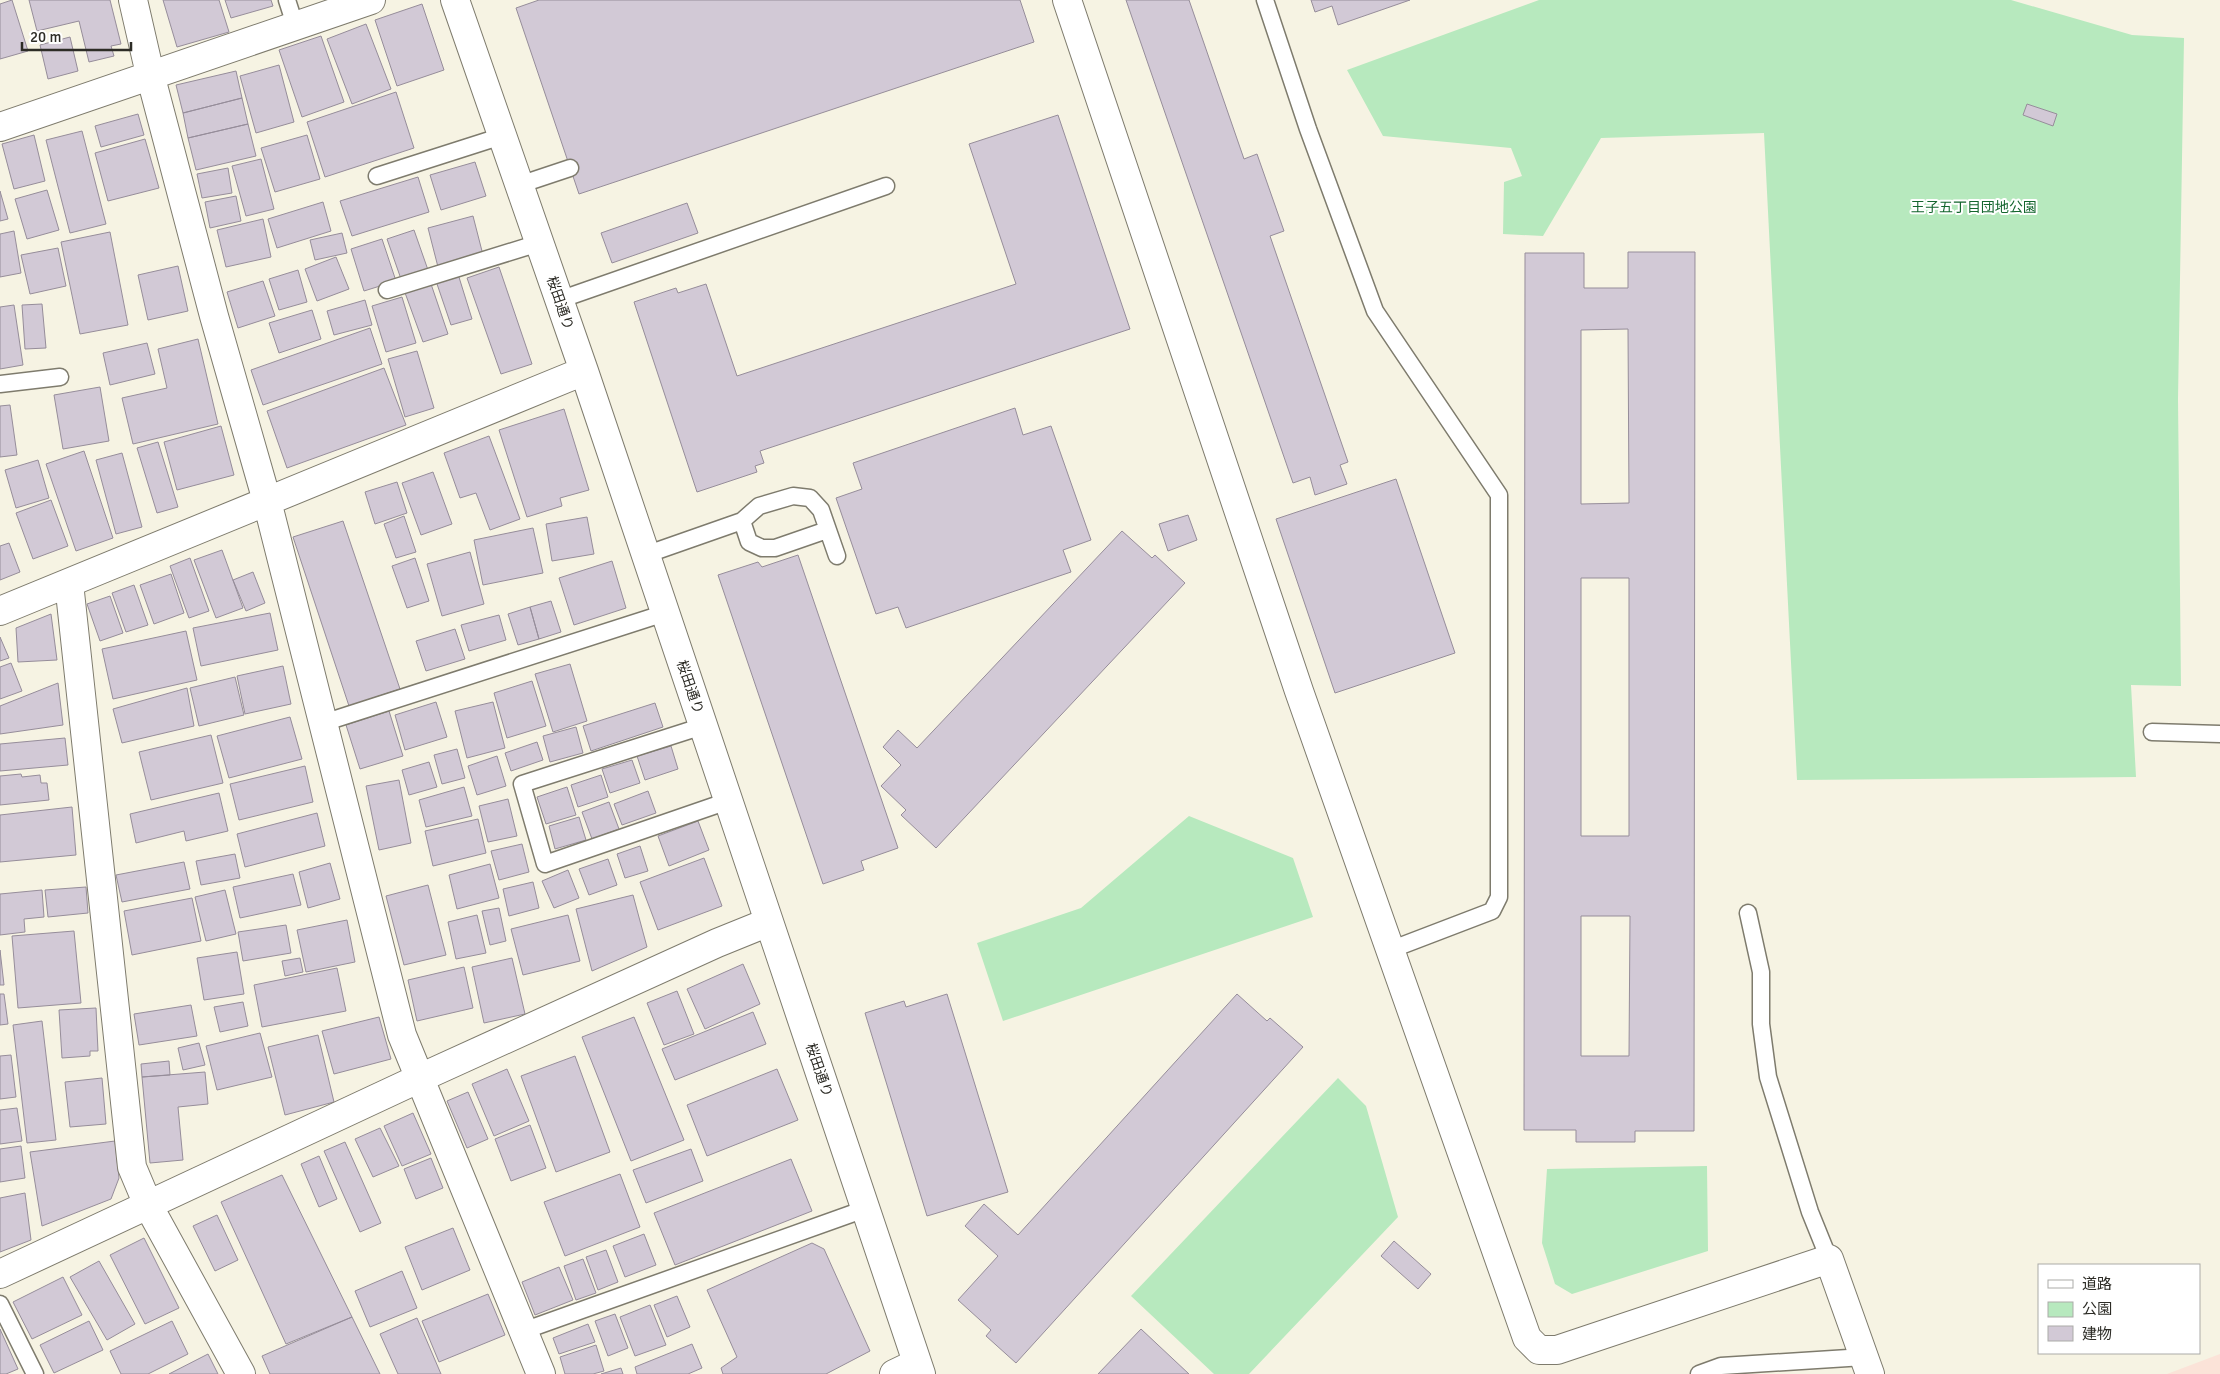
<svg xmlns="http://www.w3.org/2000/svg" width="2220" height="1374" viewBox="0 0 2220 1374" font-family="Signika,'Noto Sans JP',sans-serif">
<rect width="100%" height="100%" fill="#f6f3e3"/>
<path fill="#fbe3d8" d="M2220,1354V1374H2167Z"/>
<path fill="#b7e9be" d="M1539,0H2011L2132,35L2184,38L2178,399L2181,686L2131,685L2136,777L1797,780L1764,133L1601,138L1543,236L1503,234L1504,182L1522,176L1511,148L1383,136L1347,70Z
M1189,816L1293,858L1313,917L1003,1021L977,943L1081,908Z
M1338,1078L1366,1106L1398,1217L1249,1374H1214L1131,1296Z
M1707,1166L1708,1251L1572,1294L1555,1284L1542,1243L1547,1169Z"/>
<path fill="#d2c9d6" stroke="#968d9a" fill-rule="evenodd" d="M12,0L28,51L0,59V4Z
M29,0H110L121,44L111,46L114,56L89,62L79,21L37,31Z
M163,0H219L229,32L177,47Z
M225,0H271L273,6L231,18Z
M539,0H1020L1034,42L579,194L516,8Z
M1126,0H1189L1244,159L1257,154L1284,231L1270,236L1348,462L1340,465L1347,484L1315,495L1310,477L1293,483Z
M1311,0H1410L1338,25L1332,6L1315,12Z
M422,4L444,70L397,86L375,20Z
M366,24L391,89L352,104L327,39Z
M321,36L344,102L302,117L279,50Z
M70,37L78,71L48,79L40,45Z
M279,65L294,122L256,133L240,76Z
M236,71L242,98L183,113L176,85Z
M396,92L414,148L325,177L307,122Z
M242,98L248,124L188,138L183,113Z
M2027,104L2057,114L2053,126L2023,115Z
M138,114L144,135L101,147L95,126Z
M1058,115L1130,329L760,451L764,463L755,466L757,472L697,492L634,302L676,288L678,293L706,284L737,376L1016,284L969,144Z
M248,124L256,156L196,170L188,138Z
M82,131L106,224L70,233L46,140Z
M34,135L45,181L14,189L2,144Z
M307,135L320,179L275,192L261,148Z
M145,139L159,188L108,201L95,153Z
M261,159L274,209L246,216L232,166Z
M475,162L486,196L441,210L430,175Z
M228,168L232,193L202,198L197,174Z
M418,177L429,212L352,236L340,201Z
M47,190L59,230L27,239L15,199Z
M0,191L8,219L0,221Z
M236,196L241,221L210,228L205,202Z
M323,202L331,231L277,248L268,219Z
M687,203L698,233L612,263L601,233Z
M473,216L483,255L438,267L428,228Z
M263,219L271,257L226,267L217,230Z
M414,230L428,270L401,279L387,239Z
M14,231L21,273L0,277V234Z
M110,232L128,325L80,334L61,242Z
M342,233L347,253L315,260L310,240Z
M382,239L396,281L364,291L351,249Z
M58,248L66,286L30,294L21,255Z
M1628,252H1695L1694,1131H1635V1142H1576V1130H1524L1525,253H1584V288H1628ZM1628,329L1629,503L1581,504V330ZM1581,578H1629V836H1581ZM1581,916H1630L1629,1056H1581Z
M336,257L349,289L317,301L305,269Z
M178,266L188,311L148,320L138,275Z
M499,267L532,364L501,374L467,278Z
M298,270L307,302L279,310L269,279Z
M458,274L472,319L451,325L436,281Z
M263,281L275,316L238,328L227,292Z
M430,281L448,334L423,342L404,290Z
M402,297L416,343L386,352L372,306Z
M365,300L372,325L334,335L327,311Z
M42,304L46,348L25,349L22,305Z
M14,305L23,365L0,369V307Z
M312,310L321,339L279,353L269,323Z
M370,328L382,364L263,405L251,370Z
M198,339L218,424L133,444L122,398L167,388L158,349Z
M147,343L155,374L110,385L103,353Z
M417,351L434,408L405,417L388,359Z
M384,368L406,425L287,468L267,411Z
M100,387L109,441L63,449L54,395Z
M10,405L17,455L0,457V406Z
M1015,408L1023,435L1051,426L1091,540L1063,550L1071,572L906,628L898,607L876,614L836,498L862,489L853,463Z
M564,409L589,490L560,498L562,506L527,517L499,430Z
M221,426L234,475L177,490L164,442Z
M489,436L520,519L490,530L476,493L460,498L444,453Z
M158,442L178,507L157,513L137,448Z
M84,451L113,538L76,551L46,464Z
M122,453L142,527L116,534L96,460Z
M38,460L49,498L16,508L5,470Z
M433,472L452,524L421,535L402,483Z
M1396,479L1455,653L1335,693L1276,519Z
M397,482L407,513L375,524L365,492Z
M51,500L68,546L33,559L16,513Z
M1188,515L1197,540L1168,551L1159,524Z
M404,516L416,552L396,558L384,524Z
M587,517L594,554L552,561L546,524Z
M343,521L400,689L349,706L293,537Z
M533,528L543,573L483,585L474,540Z
M1122,531L1152,558L1155,555L1185,583L936,848L901,815L906,810L881,786L901,765L883,747L898,730L917,748Z
M9,543L20,572L0,580V546Z
M222,550L243,608L216,618L194,560Z
M470,552L484,604L442,616L427,564Z
M798,555L898,848L861,861L864,870L823,884L718,575L758,562L762,567Z
M190,558L209,611L189,618L170,566Z
M415,558L429,601L407,608L392,566Z
M612,561L626,608L574,625L559,578Z
M253,572L265,603L246,611L233,580Z
M171,574L184,613L154,624L140,585Z
M134,585L148,625L126,632L112,593Z
M110,596L123,633L100,641L87,604Z
M551,601L561,632L539,639L530,607Z
M530,607L539,639L518,645L508,614Z
M270,613L278,650L201,666L193,628Z
M51,614L57,660L18,662L16,628Z
M499,615L506,640L469,651L461,625Z
M455,629L465,659L426,671L416,641Z
M186,631L197,680L113,699L102,649Z
M0,637L9,658L0,661Z
M11,663L22,691L0,699V667Z
M570,664L587,721L553,732L535,674Z
M283,666L291,704L245,714L237,676Z
M235,677L244,715L199,726L190,688Z
M532,681L546,726L507,738L494,693Z
M58,683L63,725L0,734V706Z
M187,688L194,726L122,743L113,709Z
M436,702L447,737L405,750L395,715Z
M493,702L505,748L467,758L455,711Z
M655,703L663,727L591,751L583,726Z
M389,711L403,756L360,769L346,725Z
M290,717L302,759L229,778L217,736Z
M576,727L583,753L550,762L543,736Z
M211,735L223,783L151,800L139,752Z
M65,738L68,765L0,771V744Z
M537,742L543,760L511,771L505,753Z
M671,746L678,769L645,780L637,756Z
M457,749L465,778L442,784L434,755Z
M497,756L506,786L477,795L468,766Z
M632,760L640,783L610,793L602,769Z
M429,762L437,787L409,795L402,770Z
M305,766L313,802L239,820L230,784Z
M21,774L22,777L40,775L41,783H47L49,800L0,805V776Z
M601,775L608,797L578,807L571,785Z
M399,780L411,843L379,850L366,786Z
M464,787L472,816L426,827L419,800Z
M567,787L576,815L546,824L537,797Z
M648,791L656,813L622,825L614,804Z
M219,793L228,831L186,841L184,831L136,843L130,814Z
M508,799L517,836L488,842L479,806Z
M609,802L619,829L592,839L582,812Z
M72,807L76,855L0,862V815Z
M317,813L325,846L245,867L237,834Z
M579,817L586,840L555,849L549,826Z
M478,819L486,853L433,866L425,831Z
M698,821L709,850L669,866L658,836Z
M522,844L529,872L499,880L491,851Z
M640,846L648,871L625,878L617,854Z
M235,854L240,878L201,885L196,861Z
M704,858L722,906L658,930L640,882Z
M608,859L617,885L589,895L579,869Z
M184,862L190,889L122,902L116,875Z
M330,863L340,899L308,908L299,872Z
M490,864L499,898L457,909L449,875Z
M568,870L579,898L554,908L542,881Z
M293,874L301,905L240,918L233,887Z
M533,882L539,908L509,916L503,889Z
M428,885L446,955L404,965L386,896Z
M86,887L88,913L48,917L45,890Z
M42,890L44,917L24,919L25,932L0,935V894Z
M225,890L236,934L206,941L195,897Z
M633,895L647,947L592,971L576,909Z
M192,898L201,941L132,955L124,911Z
M499,908L506,941L490,945L482,911Z
M477,915L486,953L456,959L448,922Z
M568,915L580,961L523,975L511,929Z
M347,920L355,962L306,972L297,930Z
M286,925L291,953L243,961L238,932Z
M74,931L81,1003L18,1008L12,936Z
M0,950L4,985H0Z
M237,952L244,994L204,1000L197,958Z
M300,958L303,972L285,976L282,961Z
M512,958L525,1014L484,1023L472,967Z
M743,964L760,1004L705,1029L687,989Z
M464,967L473,1008L417,1021L408,980Z
M337,968L346,1011L262,1027L254,985Z
M677,991L694,1034L664,1045L647,1003Z
M0,994H4L8,1024L0,1025Z
M947,994L1008,1192L927,1216L865,1013L904,1001L906,1007Z
M1237,994L1267,1021L1270,1018L1303,1047L1016,1363L986,1336L991,1330L958,1300L998,1256L965,1226L984,1204L1018,1235Z
M243,1002L248,1026L220,1032L214,1007Z
M191,1005L197,1036L139,1045L134,1014Z
M96,1008L98,1051H90V1056L62,1058L59,1010Z
M753,1012L766,1044L675,1080L662,1049Z
M379,1017L391,1059L334,1074L322,1031Z
M634,1017L684,1140L631,1161L582,1037Z
M42,1021L56,1140L27,1143L13,1025Z
M260,1033L272,1077L217,1090L206,1046Z
M318,1035L334,1102L285,1115L268,1047Z
M199,1043L205,1065L183,1070L178,1048Z
M11,1055L16,1097L0,1099V1056Z
M575,1056L610,1152L556,1172L521,1076Z
M169,1061L170,1075L142,1077L141,1064Z
M507,1069L529,1121L494,1136L472,1084Z
M777,1069L798,1120L707,1156L687,1105Z
M205,1072L208,1104L178,1107L183,1160L150,1163L142,1077Z
M102,1078L106,1124L70,1127L65,1082Z
M468,1092L488,1139L467,1148L447,1101Z
M17,1108L22,1141L0,1144V1110Z
M413,1113L431,1154L402,1166L384,1126Z
M530,1125L546,1168L511,1181L495,1139Z
M380,1128L399,1166L373,1177L355,1139Z
M115,1141L119,1178L111,1199L42,1226L30,1152Z
M345,1142L381,1223L360,1232L324,1151Z
M21,1146L25,1178L0,1182V1149Z
M691,1149L703,1181L646,1203L633,1170Z
M319,1156L337,1199L319,1207L301,1164Z
M431,1158L443,1188L416,1199L404,1169Z
M791,1159L812,1211L675,1265L654,1213Z
M620,1174L640,1227L565,1256L544,1202Z
M282,1175L352,1317L286,1344L221,1202Z
M25,1193L31,1240L0,1252V1198Z
M217,1215L238,1260L215,1271L193,1226Z
M453,1228L470,1270L422,1290L405,1247Z
M644,1234L656,1265L625,1277L613,1246Z
M144,1238L179,1308L145,1324L110,1255Z
M1394,1241L1431,1274L1418,1289L1381,1256Z
M812,1243L824,1249L870,1351L826,1374H723L721,1368L737,1357L707,1290Z
M606,1250L618,1282L598,1290L586,1257Z
M583,1259L596,1293L576,1300L564,1266Z
M99,1261L135,1324L107,1340L70,1277Z
M559,1267L573,1300L535,1315L522,1282Z
M402,1271L417,1308L370,1327L355,1291Z
M63,1277L82,1315L32,1339L13,1302Z
M488,1294L505,1335L439,1362L422,1321Z
M677,1296L690,1327L667,1337L654,1305Z
M650,1305L666,1345L635,1356L620,1317Z
M615,1314L628,1348L608,1356L595,1321Z
M352,1317L380,1374H270L262,1356Z
M417,1318L441,1374H398L380,1334Z
M89,1321L103,1350L54,1373L40,1345Z
M172,1321L188,1354L148,1374H121L110,1351Z
M588,1324L595,1342L559,1354L553,1338Z
M0,1329L18,1369L6,1374H0Z
M1141,1329L1189,1374H1098Z
M692,1344L702,1368L688,1374H637L635,1367Z
M596,1345L604,1371L593,1374H565L560,1357Z
M208,1354L218,1374H169Z
M621,1368L623,1374H601Z"/>
<g fill="none" stroke-linecap="round" stroke-linejoin="round">
<g stroke="#7e7b6d" stroke-width="19">
<path id="service" d="M287,0L295,25
M1265,0L1308,129L1375,311L1499,495V897L1492,911L1390,950
M377,176L502,136
M519,185L570,168
M387,290L539,243
M559,300L886,186
M0,384L60,377
M742,521L749,542L762,548H775L827,530
M645,555L742,521L759,506L793,496L810,498L821,510L837,556
M323,723L665,613
M703,726L522,784L545,864L728,801
M2152,732L2220,734
M1748,913L1761,972V1024L1768,1077L1810,1212L1829,1259
M0,1304L35,1374
M523,1331L865,1209
M1699,1374L1721,1366L1864,1357"/>
</g>
<g stroke="#7e7b6d" stroke-width="30">
<path id="minor" d="M133,0L150,74L214,316L267,501L402,1035L541,1374
M455,0L584,371L921,1374
M1067,0L1299,691L1527,1338L1539,1350H1557L1829,1259L1870,1374
M0,127L371,0
M69,583L132,1167L148,1205L241,1374
M0,611L584,371
M0,1274L420,1078L717,943L769,922
M894,1374L917,1363"/>
</g>
<use href="#service" stroke="#fff" stroke-width="16"/>
<use href="#minor" stroke="#fff" stroke-width="28"/>
</g>
<g text-anchor="middle" dominant-baseline="central" stroke-width="4" stroke-linejoin="round" paint-order="stroke">
<g font-size="14" fill="#14662e" stroke="#fff">
<text x="1974" y="207">王子五丁目団地公園</text>
</g>
<g font-size="14" fill="#2d2c26" stroke="#fff">
<text transform="translate(560 303) rotate(71)">桜田通り</text>
<text transform="translate(690 687) rotate(71)">桜田通り</text>
<text transform="translate(819 1070) rotate(71)">桜田通り</text>
</g>
</g>
<rect x="2038" y="1264" width="162" height="90" fill="#ffffff" stroke="#ababa8"/>
<rect x="2048" y="1280" width="25" height="8" fill="#ffffff" stroke="#ababa8"/>
<text x="2082" y="1289" font-size="15" fill="#2d2c26">道路</text>
<rect x="2048" y="1302" width="25" height="15" fill="#b7e9be" stroke="#ababa8"/>
<text x="2082" y="1314" font-size="15" fill="#2d2c26">公園</text>
<rect x="2048" y="1326" width="25" height="15" fill="#d2c9d6" stroke="#ababa8"/>
<text x="2082" y="1339" font-size="15" fill="#2d2c26">建物</text>
<path d="M22 42v8h109v-8" fill="none" stroke="#2d2c26" stroke-width="2.5"/>
<text x="30" y="42" font-size="15" fill="#2d2c26" stroke="#ffffff" stroke-width="4" paint-order="stroke">20 m</text>
</svg>
